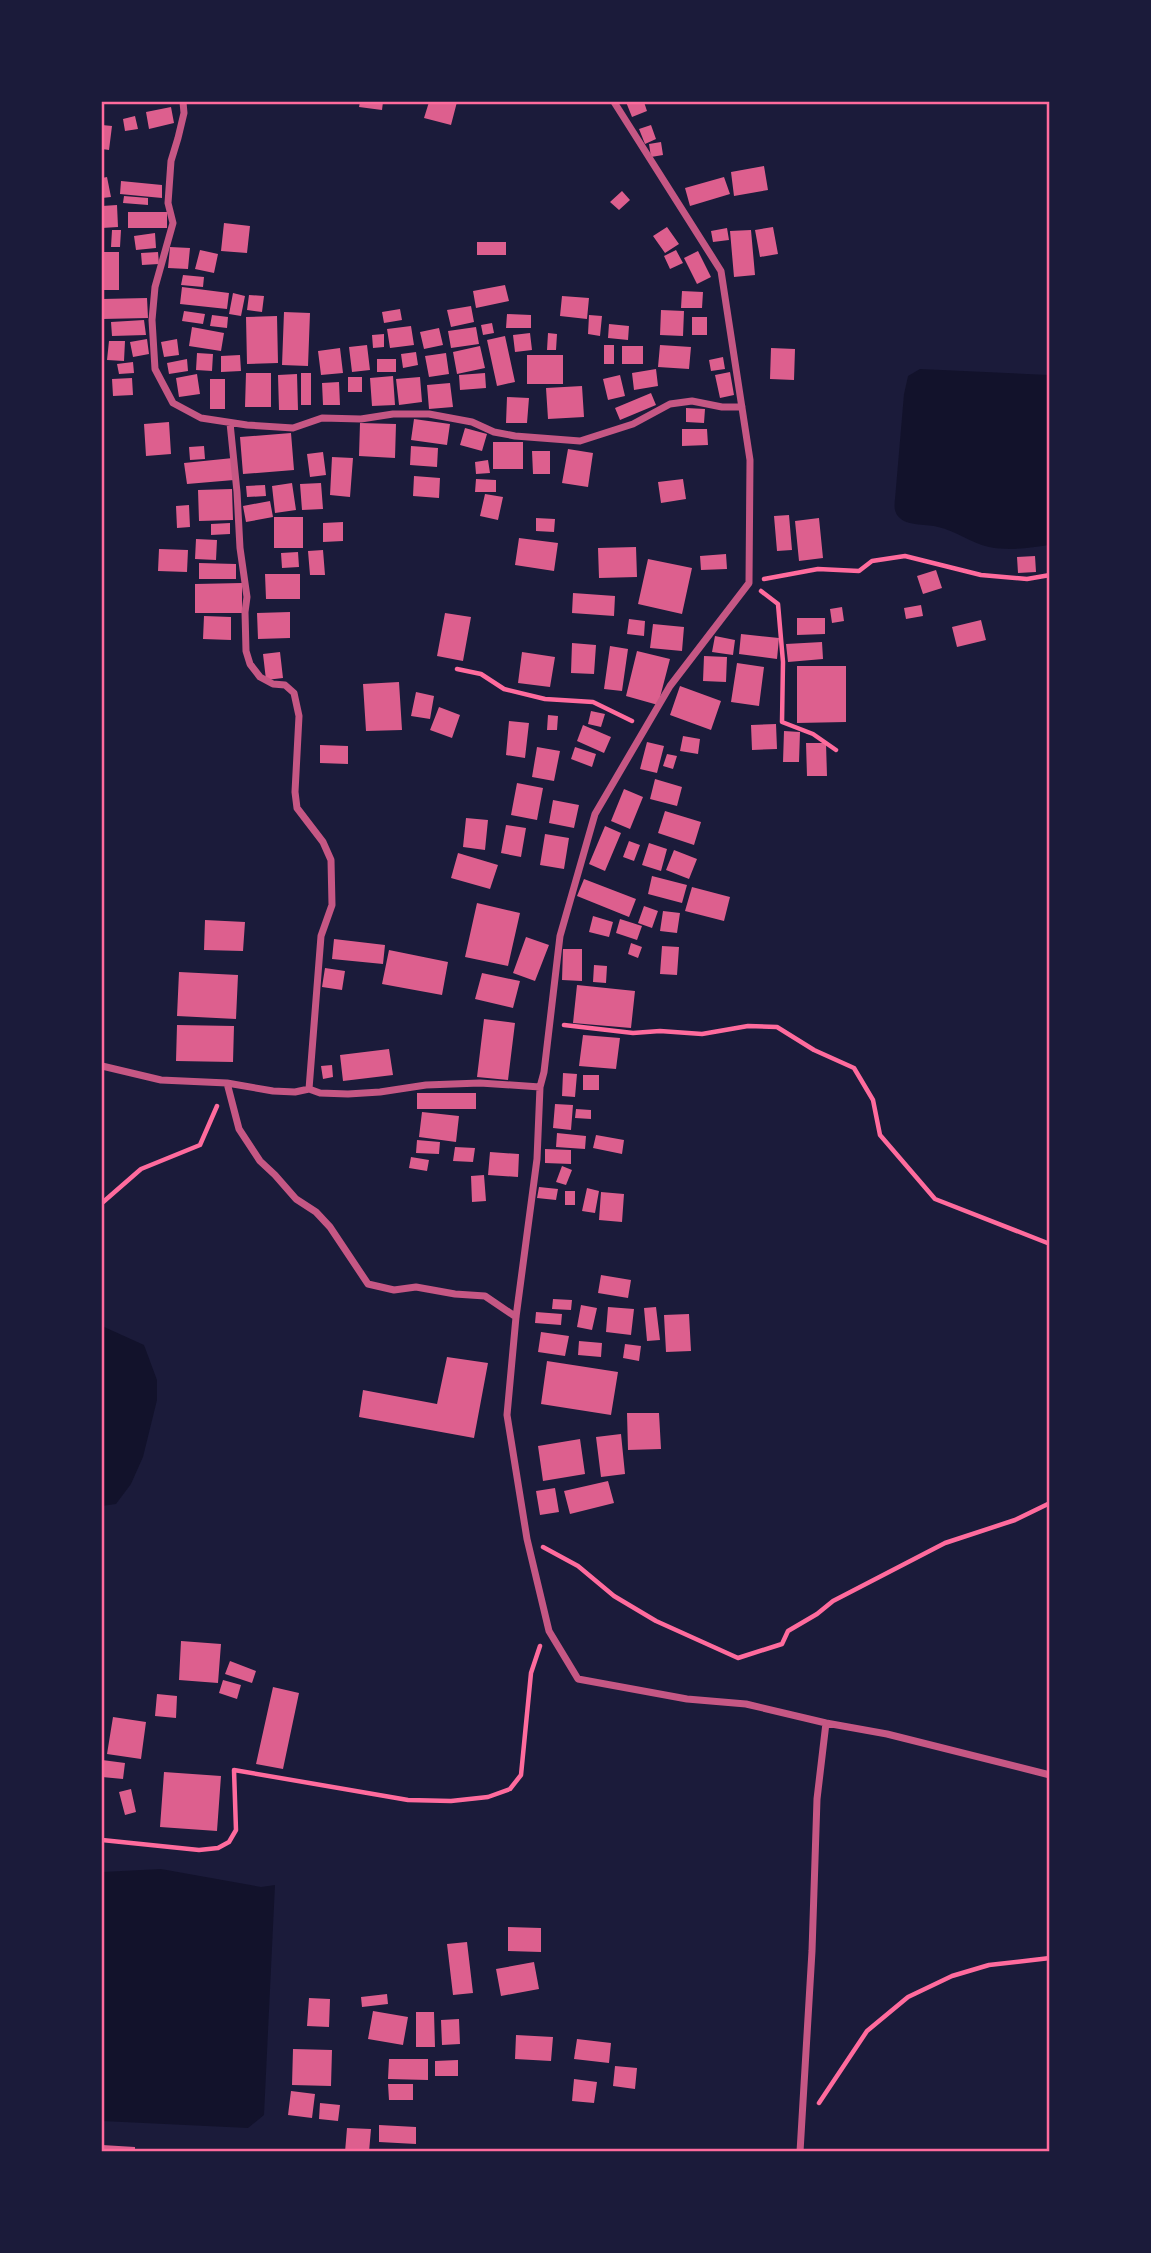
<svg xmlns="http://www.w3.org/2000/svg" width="1151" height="2253" viewBox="0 0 1151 2253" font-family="'Titillium Web',sans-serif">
<rect width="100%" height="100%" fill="#1b1b3a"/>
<path fill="#12122b" d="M920,369L1049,375V545C1030,548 1009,551 989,547C971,543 956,531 938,527C928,524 909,526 901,519C894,514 894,507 895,499L904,394L908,376Z
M102,1326L144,1345L157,1380V1400L143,1457L131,1484L116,1504L102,1506Z
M161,1869L261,1887L275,1885L264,2115L248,2128L102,2121V1872Z"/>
<path fill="#dd5f8e" d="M360,102H383L382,110L359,107Z
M429,102H457L451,125L424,118Z
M626,102H644L647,111L632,117Z
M171,107L174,123L149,129L146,112Z
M135,116L138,129L125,131L123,119Z
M102,125L112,126L109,150L102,149Z
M651,125L656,139L645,144L639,129Z
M661,142L663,155L651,157L649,144Z
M764,166L768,190L734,196L731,172Z
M107,177L111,197L102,198V178Z
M724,177L730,194L690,206L685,188Z
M121,181L162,185V198L120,194Z
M622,191L630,200L619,210L610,202Z
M124,196L148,198V205L123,203Z
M117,205L118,227L102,228V206Z
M128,212H167V228H128Z
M224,223L250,226L247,253L221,251Z
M667,227L679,244L665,253L653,236Z
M773,227L778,254L760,257L755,230Z
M727,228L729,240L713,242L711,231Z
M112,230H121L120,247H111Z
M751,230L755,275L734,277L730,231Z
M155,233L156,248L136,250L134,236Z
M477,242H506V255H477Z
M170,247L190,248L188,269L168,268Z
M200,250L218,254L214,273L195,269Z
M676,250L683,263L670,269L664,256Z
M698,251L711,277L697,284L684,258Z
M102,252H119V290H102Z
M158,252L159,264L142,265L141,253Z
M183,275L204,277L203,287L181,285Z
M505,285L509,301L476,308L473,291Z
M182,287L229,293L227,309L180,304Z
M682,291L703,292L702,308H681Z
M233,293L245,296L241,316L229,314Z
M249,295L264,296L262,312L247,310Z
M562,296L589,298L587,319L560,316Z
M147,298L148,318L102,319V299Z
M471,306L474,322L451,327L447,310Z
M400,309L402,320L384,323L382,312Z
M661,310L684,311L683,336L660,335Z
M184,311L205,314L203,324L182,321Z
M284,312L310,313L308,366L282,365Z
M507,314L531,315V328H506Z
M212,315L228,317L227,328L210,326Z
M589,315L602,316L600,336L588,334Z
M277,316L278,363L247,364L246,317Z
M692,317H707V335H692Z
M144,320L146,335L112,336L111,322Z
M492,323L494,333L483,335L481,325Z
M609,324L629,326L628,340L608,338Z
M411,326L414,345L390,348L387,329Z
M192,327L224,333L221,351L189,346Z
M476,327L479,344L451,348L448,331Z
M439,328L443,345L424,349L420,332Z
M530,333L532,350L515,352L513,335Z
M548,333L557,334L556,350H547Z
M384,334V347L373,348L372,335Z
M505,336L515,382L497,386L487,340Z
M147,339L149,354L133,357L130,342Z
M177,339L179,355L164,357L161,342Z
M109,341H125L124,361L107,360Z
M367,345L370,370L352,372L349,347Z
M604,345H614V364H604Z
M660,345L691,347L689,369L658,367Z
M480,346L485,368L457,374L453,352Z
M622,346H643V364H622Z
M340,348L343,373L321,375L318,351Z
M771,348L795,349L794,380L770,379Z
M416,352L418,365L403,368L401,354Z
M197,353L213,354L212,371L196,370Z
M446,353L449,374L429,377L425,356Z
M240,355L241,371L221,372V356Z
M527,355H563V384H527Z
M723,357L725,369L711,371L709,360Z
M187,359L188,371L169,374L167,363Z
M377,359H396V372H377Z
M133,362L134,373L119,374L117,364Z
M656,369L658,386L634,390L632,373Z
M730,372L734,395L720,398L715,375Z
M246,373H271V407H245Z
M301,373H311V405H301Z
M485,373L486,388L460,390L459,375Z
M197,374L200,394L179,397L176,378Z
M297,374L298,410H279L278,375Z
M620,375L625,396L608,400L603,379Z
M393,376L395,405L372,406L370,378Z
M348,377H362V392H348Z
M420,377L422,402L399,405L396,379Z
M132,378L133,395L113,396L112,379Z
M210,379H225V409H210Z
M339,382L340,405H323L322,383Z
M450,383L453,407L429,409L427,385Z
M582,386L584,417L548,419L546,388Z
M651,393L656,405L620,420L615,408Z
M507,397L529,398L527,423H506Z
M686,408L705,409L704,423L686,422Z
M414,419L450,424L447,445L411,440Z
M169,422L171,454L146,456L144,424Z
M360,423L396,424L395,458L359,456Z
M465,428L487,434L482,451L460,445Z
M682,429H707L708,445L682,446Z
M291,433L294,470L243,474L240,437Z
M493,442H523V469H493Z
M204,446L205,459L190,460L189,447Z
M411,446L438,448L437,467L410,465Z
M568,449L593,453L588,487L562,483Z
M532,451H550V474H533Z
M323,452L326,475L310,477L307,454Z
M332,457L353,458L350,497L330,495Z
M233,458L234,480L187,484L184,463Z
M488,460L490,473L476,474L475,462Z
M414,476L440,478L439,498L413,496Z
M476,479L496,480V492H475Z
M683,479L686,499L661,503L658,482Z
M292,483L296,510L275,513L272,486Z
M321,483L323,509L302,510L300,484Z
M265,485L266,496L247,497L246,486Z
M232,489L233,520L199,521L198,490Z
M485,494L503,497L498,520L480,516Z
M270,501L273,517L246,522L243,506Z
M189,505L190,527L177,528L176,506Z
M789,515L792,550L777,551L774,516Z
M274,517H303V548H274Z
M536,518L555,519L554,532L536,531Z
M819,518L823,558L799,561L795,521Z
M343,522V541L323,542V523Z
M230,523V534L211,535V524Z
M519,538L558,543L554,571L515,565Z
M196,539L217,540L216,560L195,559Z
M636,547L637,577L599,578L598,548Z
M159,549L188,550L187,572L158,571Z
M323,550L325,575H310L308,551Z
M298,552L299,567L282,568L281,553Z
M726,554L727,569L701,570L700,556Z
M1035,556L1036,572L1018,573L1017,557Z
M648,559L692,568L682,614L638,604Z
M199,563L236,564V579H199Z
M936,570L942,588L923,594L917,576Z
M265,574H300V599H266Z
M242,583V613H195V584Z
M573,593L615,596L614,616L572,613Z
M921,605L923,616L906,619L904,608Z
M842,607L844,621L832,623L830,609Z
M290,612V638L258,639L257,613Z
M445,613L471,617L463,661L437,656Z
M204,616L231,617V640L203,639Z
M797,618H825V634L797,635Z
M629,619L645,621L644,636L627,634Z
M981,620L986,640L957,647L952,627Z
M653,624L684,627L682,651L650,648Z
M741,634L779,638L777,659L739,654Z
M715,636L735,640L733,655L712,652Z
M822,642L823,659L788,662L786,644Z
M572,643L596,645L594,674L571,673Z
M610,646L628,649L622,691L604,689Z
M637,651L670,659L658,705L626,696Z
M280,652L283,678L266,680L263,654Z
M522,652L555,657L550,687L518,683Z
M704,656L727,657L726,682L703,681Z
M737,663L764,667L759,706L731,702Z
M797,666H846V722L797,723Z
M399,682L402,730L366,731L363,684Z
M680,686L721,701L711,730L670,715Z
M416,692L434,696L430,719L411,716Z
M439,707L460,715L452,738L430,730Z
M591,711L605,714L601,727L588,724Z
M548,715L558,716L557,730H547Z
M509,721L529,723L525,758L506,755Z
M776,724L777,749L752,750L751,725Z
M583,725L611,737L604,753L577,741Z
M784,731L800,732L799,762H783Z
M683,736L700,739L698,754L680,751Z
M647,742L664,746L657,773L640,769Z
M806,743H826L827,776H807Z
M320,745L348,746V764L320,763Z
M537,747L560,751L554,781L532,777Z
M575,747L596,754L592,767L571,759Z
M667,754L677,756L673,769L663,766Z
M655,779L682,787L677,806L650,799Z
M517,783L543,788L537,820L511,815Z
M624,789L643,797L630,829L611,821Z
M553,800L579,805L574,828L549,823Z
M665,811L701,822L694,845L658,833Z
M466,818L488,820L485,850L463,847Z
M506,825L526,828L521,857L501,853Z
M605,826L621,833L605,871L589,864Z
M545,834L569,838L564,869L540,865Z
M629,841L640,845L634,861L623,857Z
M649,843L667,849L661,871L642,865Z
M674,850L697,859L689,879L666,870Z
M458,853L498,865L490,889L451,878Z
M652,876L687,885L682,903L648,894Z
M584,879L636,899L629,917L577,896Z
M692,887L730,897L724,921L685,911Z
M477,903L520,913L508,966L465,957Z
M644,906L658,911L652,928L638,923Z
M663,911L680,913L677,933L660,931Z
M593,916L613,922L609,937L589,932Z
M620,919L642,926L637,940L616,933Z
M205,920L245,922L243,951L204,950Z
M526,937L549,945L535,981L513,973Z
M334,939L385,945L383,964L332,959Z
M631,943L642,947L638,958L628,954Z
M662,946L679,947L677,975L660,974Z
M563,949H582V981L562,980Z
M389,950L448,962L442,995L382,984Z
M594,965L607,966L606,983L593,982Z
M325,968L345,971L342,990L322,987Z
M179,972L238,975L236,1019L177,1016Z
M482,973L520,981L513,1008L475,999Z
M577,985L635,991L631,1028L573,1023Z
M484,1019L515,1023L508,1080L477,1077Z
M177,1025L234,1026L233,1062L176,1061Z
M583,1035L620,1038L616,1069L579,1066Z
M389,1049L393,1075L343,1081L340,1055Z
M332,1065L333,1077L323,1079L321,1066Z
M563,1073L577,1074L575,1097L562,1096Z
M583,1075H599V1090H583Z
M417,1093H476V1109H417Z
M555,1104L573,1105L571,1130L553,1128Z
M576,1109L591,1110V1119L575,1118Z
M422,1112L459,1116L456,1142L419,1137Z
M557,1133L586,1136L585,1149L556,1147Z
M596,1135L624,1140L622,1154L593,1148Z
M417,1140L440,1142L439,1154L416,1153Z
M455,1147L475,1148L473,1162L453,1161Z
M545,1149L571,1150V1164L545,1163Z
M490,1152L519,1154L518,1177L488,1175Z
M411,1157L429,1160L427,1171L409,1168Z
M562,1166L572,1170L566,1185L556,1182Z
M484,1175L486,1201L472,1202L471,1176Z
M539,1187L558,1189L556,1200L537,1198Z
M587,1188L599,1191L595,1213L582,1211Z
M565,1191H575V1205H565Z
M601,1192L624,1194L622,1222L599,1220Z
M601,1275L631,1280L628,1298L598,1293Z
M553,1299L572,1300L571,1310L552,1309Z
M581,1305L597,1308L592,1330L577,1327Z
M608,1307L634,1309L631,1335L606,1332Z
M656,1307L660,1340L647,1341L644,1308Z
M536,1312L562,1314L561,1325L535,1323Z
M689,1314L691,1351L666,1352L664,1315Z
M541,1332L569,1336L565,1356L538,1352Z
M579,1341L602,1343L601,1357L578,1355Z
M625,1344L641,1346L639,1361L623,1358Z
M447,1357L488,1363L474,1438L359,1417L363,1390L437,1404Z
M547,1361L618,1372L611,1415L541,1404Z
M627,1413H659L661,1449L628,1450Z
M621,1434L625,1474L601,1477L596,1437Z
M580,1439L585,1474L543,1481L538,1446Z
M608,1481L614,1503L570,1514L564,1491Z
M555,1488L559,1512L540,1515L536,1491Z
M181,1641L221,1644L218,1683L179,1680Z
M230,1661L256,1671L252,1683L225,1674Z
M223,1680L241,1685L237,1699L219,1693Z
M273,1687L299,1693L283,1769L256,1764Z
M157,1694L177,1696L176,1718L155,1716Z
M113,1717L146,1722L141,1759L107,1754Z
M102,1760L125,1763L123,1779L102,1777Z
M164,1772L221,1776L217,1831L160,1827Z
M131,1789L136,1812L125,1815L119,1792Z
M508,1927L541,1928V1952L508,1951Z
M467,1942L473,1993L453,1995L447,1944Z
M534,1962L539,1989L501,1996L496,1969Z
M387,1994L388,2004L362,2007L361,1997Z
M309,1998L330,1999L329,2027L307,2026Z
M373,2011L408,2017L403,2045L368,2039Z
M416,2012H434L435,2047H416Z
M459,2019L460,2044L442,2045L441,2020Z
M516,2035L553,2037L551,2061L515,2059Z
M577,2039L611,2043L609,2063L574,2059Z
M293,2049L332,2050L331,2086L292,2085Z
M389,2059H428V2080L388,2079Z
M458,2060V2076H435V2061Z
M615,2066L637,2068L635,2089L613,2086Z
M574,2079L597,2082L594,2103L572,2101Z
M388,2084H413V2100H389Z
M291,2091L315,2094L312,2118L288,2115Z
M320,2103L340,2105L338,2121L319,2119Z
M379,2125L416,2127V2144L379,2142Z
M347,2128L371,2129L369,2152H345Z
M102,2145L135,2147V2152H102Z"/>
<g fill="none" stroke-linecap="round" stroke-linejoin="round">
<path stroke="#ff6b9d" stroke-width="4.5" d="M764,579L818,569L859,571L872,561L905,556L981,575L1027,579L1050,575
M761,591L778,604L783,662L782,722L813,734L836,750
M457,669L481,674L504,689L545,699L593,702L632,721
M564,1025L633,1033L660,1031L702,1034L748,1026L777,1027L814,1050L854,1068L873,1100L880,1135L935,1199L1050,1244
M102,1203L141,1169L200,1145L217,1106
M543,1547L578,1566L614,1596L656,1621L738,1658L782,1644L788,1631L817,1614L833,1601L945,1543L1015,1520L1050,1503
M102,1840L199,1850L218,1848L229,1842L236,1830L234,1770L408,1800L451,1801L488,1797L510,1789L521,1775L531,1673L540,1646
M819,2103L867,2031L908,1997L952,1976L989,1965L1050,1958"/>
<path stroke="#c65784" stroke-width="7" d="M183,102L184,113L178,138L171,161L168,203L173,223L155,287L152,320L155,369L173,403L201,418L247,425L293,428L322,418L361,419L393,414H429L472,422L494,432L515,436L580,441L633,424L670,404L692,401L722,407H742
M614,102L721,271L750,460L749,583L670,686L595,814L560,936L544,1072L540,1087L537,1159L516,1317L507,1415L527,1539L549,1631L578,1679L687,1699L746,1704L826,1723L887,1734L1050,1775
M230,423L237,492L240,548L247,597L245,612L246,651L250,664L260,677L273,684L285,685L294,693L299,716L295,792L297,808L323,842L331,860L332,905L321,936L309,1089
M102,1066L161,1080L227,1083L273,1091L295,1092L309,1089L320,1093L348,1094L380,1092L426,1085L480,1083L540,1087
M227,1083L239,1129L260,1161L275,1175L296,1199L316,1212L330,1227L368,1284L394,1290L416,1287L455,1294L485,1296L516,1317
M800,2152L812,1951L817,1799L826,1723"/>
</g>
<rect width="1151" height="2253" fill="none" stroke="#1b1b3a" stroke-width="206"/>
<rect x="103" y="103" width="945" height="2047" fill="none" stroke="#ff6b9d" stroke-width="2.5"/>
</svg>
